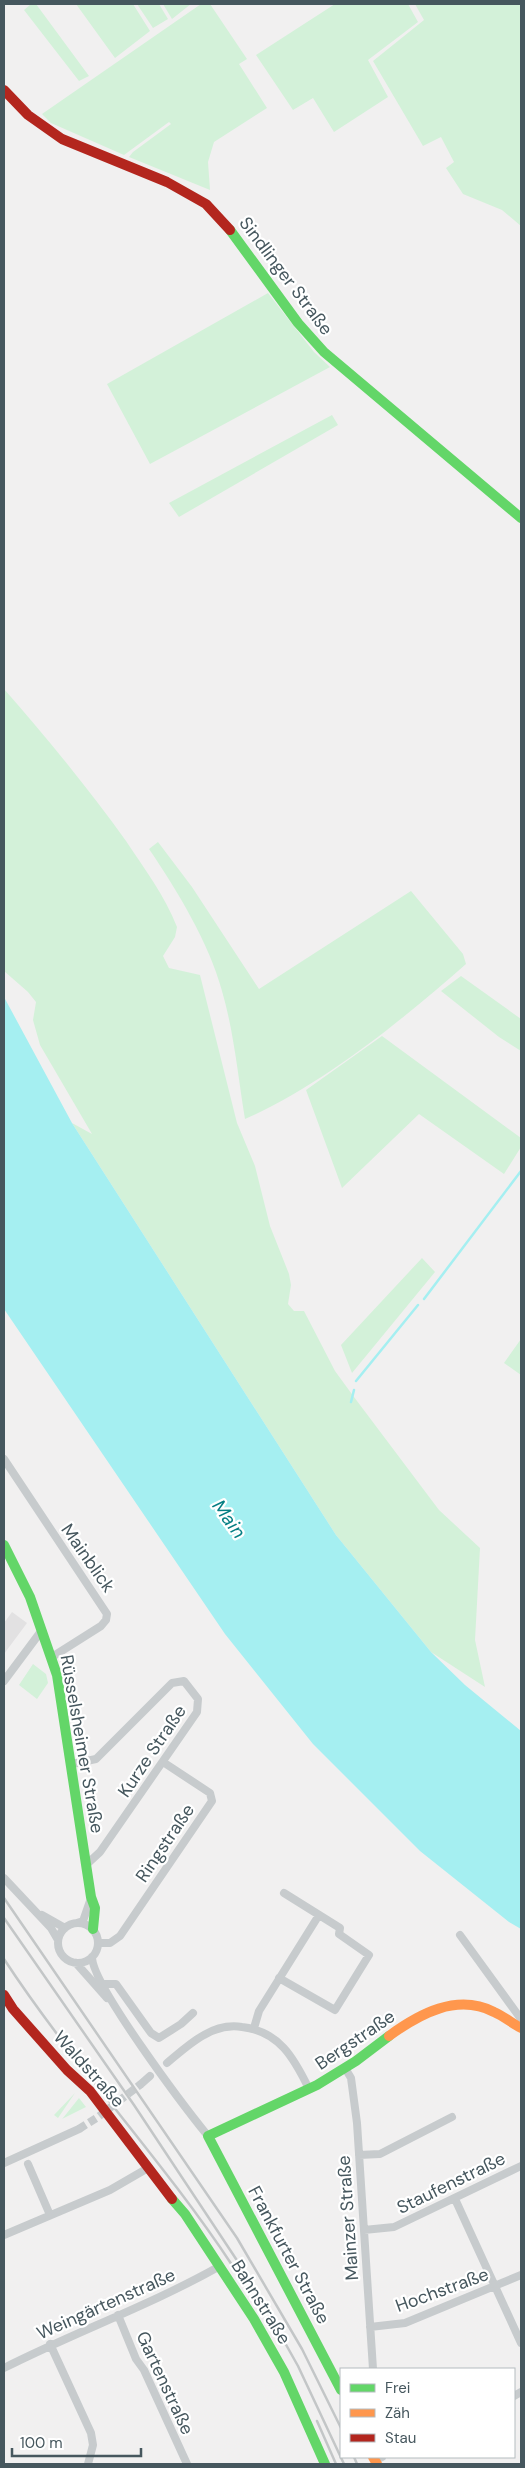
<svg xmlns="http://www.w3.org/2000/svg" width="525" height="2468" viewBox="0 0 525 2468" font-family="'DM Sans',sans-serif">
<rect width="100%" height="100%" fill="#f1f0f0"/>
<path fill="#e2e1e2" d="M12,1612L27,1623L4,1654V1623Z"/>
<path fill="#d3f1d9" d="M31,4H36L89,76L79,81L24,10Z
M76,4H133L150,31L115,58Z
M137,4H159L168,19L153,28Z
M163,4H191L172,19Z
M201,4H210L247,59L239,64L267,108L214,142L208,162L210,190L129,157L133,152L171,124L169,122L124,155L51,123L42,114Z
M335,4H408L418,22L368,60L388,97L334,132L313,98L293,110L256,55Z
M415,4H521V226L502,210L463,194L446,168L454,162L441,137L423,146L373,61L424,20Z
M268,293L314,352L330,367L150,464L107,384Z
M332,415L338,425L179,517L169,503Z
M4,689C47,738 88,788 126,841C144,868 165,896 177,927L175,937L163,956L169,968L200,975L237,1123L255,1166L270,1226L289,1274L291,1285L288,1304L294,1311H304L335,1371L354,1397L439,1510L480,1548L475,1640L485,1687L431,1652L336,1535L72,1123L92,1134L40,1045L33,1020L36,1002L28,992L4,971Z
M158,842L192,887L259,989L411,891L463,954L466,964C401,1021 324,1084 245,1119C238,1077 234,1032 222,991C209,943 177,890 149,849Z
M461,976L521,1019V1051L499,1037L441,991Z
M382,1036L521,1138V1147L504,1174L419,1114L342,1188L306,1090Z
M422,1258L435,1272L352,1373L341,1345Z
M521,1339V1375L504,1363Z
M33,1664L46,1674L48,1683L37,1699L19,1685Z
M75,2093L58,2118L54,2115Z
M79,2098L86,2107L62,2119L63,2118Z"/>
<path fill="#a5eff1" d="M4,997L72,1123L336,1535L431,1652L465,1685L521,1731V1929L509,1922L420,1851L313,1744L225,1634L4,1309Z"/>
<g fill="none" stroke-linecap="round" stroke-linejoin="round">
<path stroke="#a5eff1" stroke-width="2.5" d="M424,1299L521,1171
M356,1381L418,1305
M351,1402L354,1390"/>
<path stroke="#c6cacc" stroke-width="8" stroke-dasharray="8 4" stroke-linecap="butt" d="M79,2129L98,2117L141,2084"/>
<path stroke="#c7cbcd" stroke-width="8" d="M4,1459L107,1614L106,1620L101,1626L52,1657
M4,1681L42,1630
M72,1764L96,1759L172,1683L184,1681L198,1699L197,1712L100,1852L87,1864
M4,1878L51,1928L58,1940
M42,1915L65,1928
M58 1943a20 20 0 1 1 40 0a20 20 0 1 1-40 0Z
M77,1923L83,1921L91,1898
M460,1935L521,2019
M99,1943H110L120,1936L212,1801L210,1793L163,1762
M92,1957C92,1985 186,2109 208,2136
M76,1963L107,1998
M279,1978L335,2010L369,1955L339,1934L340,1928L284,1893
M102,1984H116L151,2033L159,2038L181,2024L193,2013
M254,2028L259,2011L319,1915
M167,2063C179,2053 191,2042 204,2035C216,2028 229,2025 242,2027C279,2031 294,2058 309,2089
M345,2068L351,2078L357,2123L373,2369
M141,2084L150,2076
M359,2155L380,2154L452,2117
M4,2163L79,2129
M28,2164L50,2215
M455,2199L521,2343
M364,2230L394,2227L521,2166
M4,2235L110,2190L148,2168
M118,2315L136,2359L144,2370L187,2464
M370,2327L405,2323L521,2275
M50,2344L91,2433L93,2445L88,2464
M4,2368C75,2332 151,2305 220,2266
M514,2396L521,2392
M375,2460L382,2457"/>
<path stroke="#63d668" stroke-width="10" d="M230,230L298,323L324,352L521,518
M4,1545L30,1597L57,1675L91,1897L95,1908L93,1929
M172,2199L185,2214L254,2319L284,2372L325,2464
M341,2390L208,2136L317,2085L356,2061L389,2036"/>
<path stroke="#ff974d" stroke-width="10" d="M389,2036C419,2014 457,1993 494,2012C503,2016 512,2023 521,2028
M373,2457L377,2464"/>
<path stroke="#b3261e" stroke-width="10" d="M4,90L28,115L62,139L167,182L206,204L230,230
M4,1995L13,2009L67,2070L90,2091L172,2199"/>
<path stroke="#c3c6c7" stroke-width="2.5" d="M4,1898L237,2238L302,2349L341,2428
M4,1918L134,2105L248,2277L298,2366L344,2464
M4,1959C74,2066 162,2159 232,2265
M317,2421L336,2464
M354,2457L357,2464"/>
</g>
<g text-anchor="middle" dominant-baseline="central" stroke-width="4.5" stroke-linejoin="round" paint-order="stroke">
<g font-size="18" fill="#46575e" stroke="#fff">
<text transform="translate(286 276) rotate(53)">Sindlinger Straße</text>
<text transform="translate(88 1558) rotate(55)">Mainblick</text>
<text transform="translate(82 1744) rotate(80)">Rüsselsheimer Straße</text>
<text transform="translate(152 1751) rotate(-56)">Kurze Straße</text>
<text transform="translate(165 1843) rotate(-56)">Ringstraße</text>
<text transform="translate(355 2040) rotate(-34)">Bergstraße</text>
<text transform="translate(89 2069) rotate(48)">Waldstraße</text>
<text transform="translate(451 2183) rotate(-26)">Staufenstraße</text>
<text transform="translate(348 2218) rotate(-94)">Mainzer Straße</text>
<text transform="translate(289 2255) rotate(62)">Frankfurter Straße</text>
<text transform="translate(442 2290) rotate(-20)">Hochstraße</text>
<text transform="translate(261 2302) rotate(58)">Bahnstraße</text>
<text transform="translate(106 2304) rotate(-24)">Weingärtenstraße</text>
<text transform="translate(165 2383) rotate(65)">Gartenstraße</text>
</g>
<g font-size="19" font-style="italic" fill="#067f84" stroke="#fff">
<text transform="translate(229 1519) rotate(54)">Main</text>
</g>
</g>
<rect width="525" height="2468" fill="none" stroke="#46575e" stroke-width="10"/>
<rect x="340" y="2368" width="175" height="90" fill="#ffffff" stroke="#b5bcbf"/>
<rect x="350" y="2384" width="25" height="8" fill="#63d668" stroke="#b5bcbf"/>
<text x="385" y="2393" font-size="15" fill="#46575e">Frei</text>
<rect x="350" y="2409" width="25" height="8" fill="#ff974d" stroke="#b5bcbf"/>
<text x="385" y="2418" font-size="15" fill="#46575e">Zäh</text>
<rect x="350" y="2434" width="25" height="8" fill="#b3261e" stroke="#b5bcbf"/>
<text x="385" y="2443" font-size="15" fill="#46575e">Stau</text>
<path d="M12 2448v8h129v-8" fill="none" stroke="#46575e" stroke-width="2.5"/>
<text x="20" y="2448" font-size="15" fill="#46575e" stroke="#ffffff" stroke-width="4" paint-order="stroke">100 m</text>
</svg>
